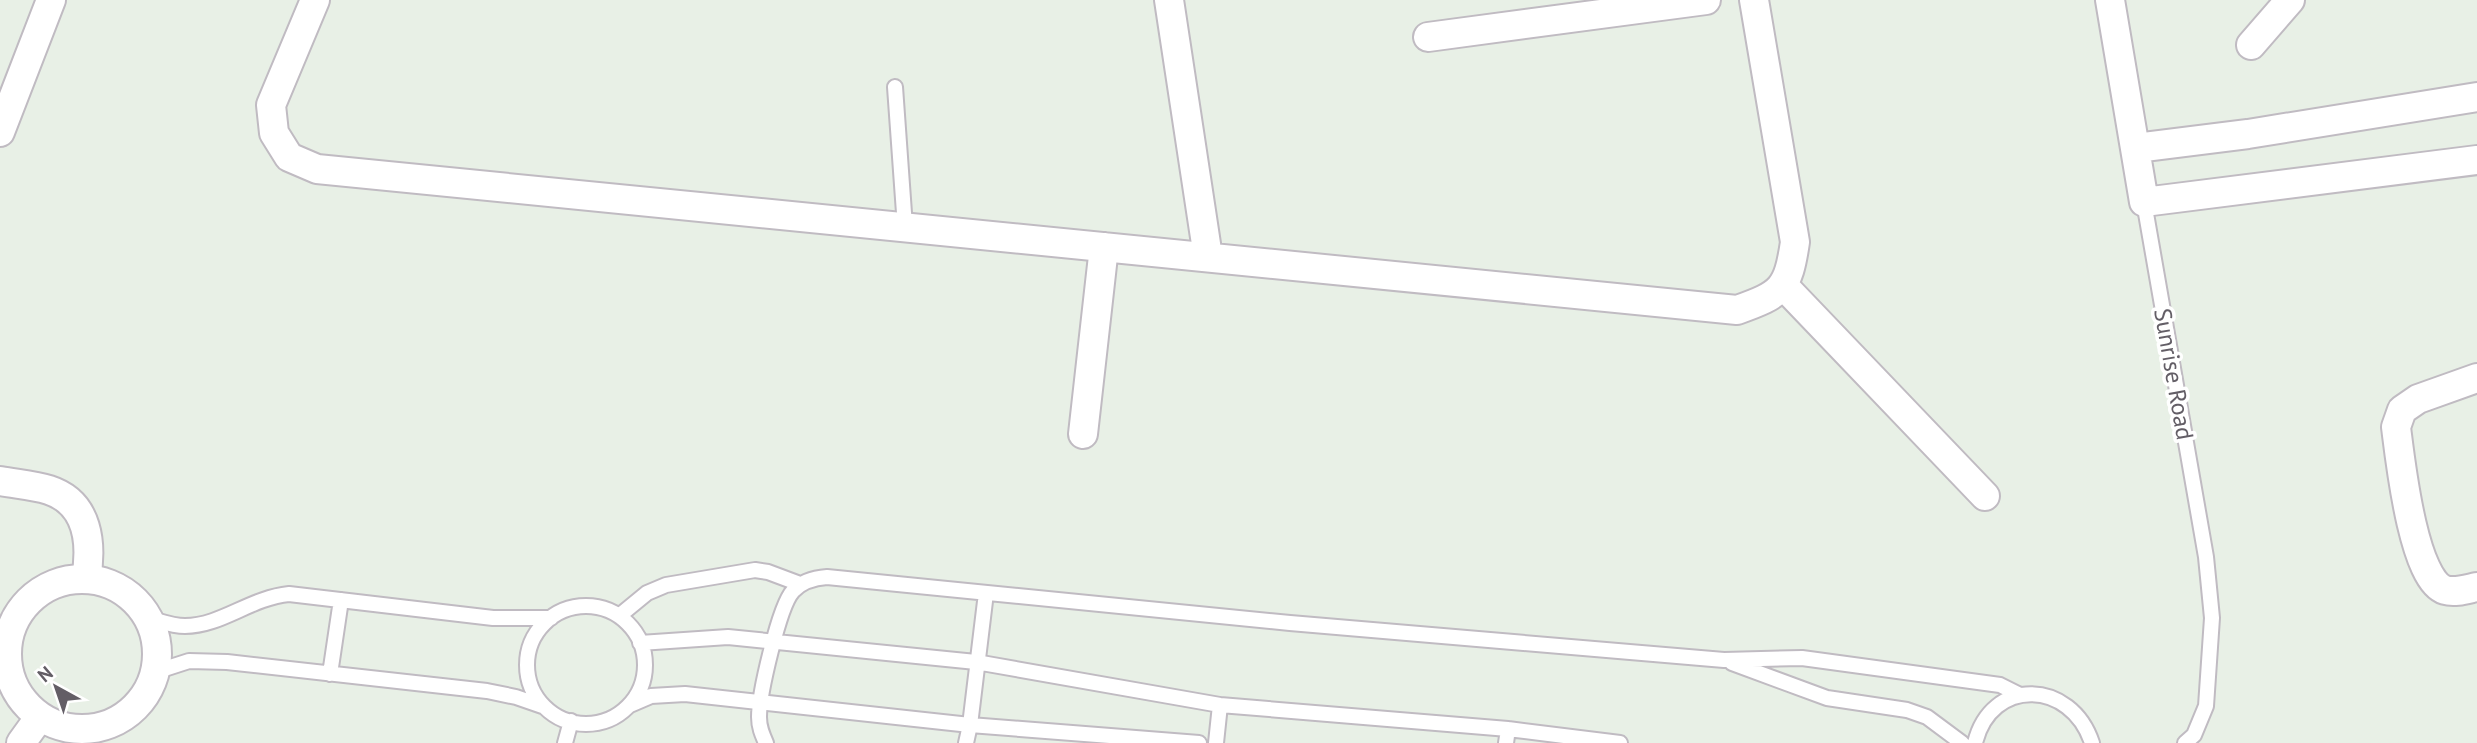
<svg xmlns="http://www.w3.org/2000/svg" width="2477" height="743" viewBox="0 0 2477 743" font-family="'PT Sans',sans-serif">
<rect width="100%" height="100%" fill="#e8f0e6"/>
<g fill="none" stroke-linecap="round" stroke-linejoin="round">
<g stroke="#c0bbc2" stroke-width="18">
<path id="service" d="M895,87L905,227
M2144,202L2206,557L2212,618L2206,706L2194,735L2185,743
M527 665a59 59 0 1 1 118 0a59 59 0 1 1-118 0Z
M619,616L647,593L666,585L755,570L768,572L800,584
M148,618C160,621 172,626 185,626C221,626 250,598 289,594L493,618H551
M640,643L728,637L976,662L1220,705L1508,729L1620,743
M1732,663L1827,698L1907,710L1927,717L1962,743
M155,672L189,661L227,662L487,691L516,697L542,706
M330,674L341,600
M630,705L651,696L685,694L970,725L1199,743
M565,743L571,721
M766,743C762,734 759,727 759,717C759,695 779,606 793,591C802,581 814,578 827,577L1290,623L1724,660L1802,658L2000,685L2020,695
M966,743L970,725L986,593
M1216,743L1220,705
M1506,743L1508,729
M1975,743C1991,677 2071,679 2092,743"/>
</g>
<g stroke="#c0bbc2" stroke-width="32">
<path id="minor" d="M315,0L271,105L274,133L289,157L317,169L1737,310C1782,294 1788,289 1795,242L1754,0
M1169,0L1208,257
M2110,0L2144,202L2477,160
M1428,37L1706,0
M2251,45L2290,0
M0,132L51,0
M2136,148L2248,134L2477,97
M1783,285L1985,496
M2477,378L2418,399L2402,410L2396,427C2400,458 2413,580 2445,590C2455,593 2467,589 2477,587
M1083,434L1104,247
M0,481C16,484 34,485 49,490C89,503 92,544 86,579
M7 654a75 75 0 1 1 150 0a75 75 0 1 1-150 0Z
M21,743L39,718"/>
</g>
<use href="#service" stroke="#fff" stroke-width="14"/>
<use href="#minor" stroke="#fff" stroke-width="28"/>
</g>
<g text-anchor="middle" dominant-baseline="central" stroke-width="7" stroke-linejoin="round" paint-order="stroke">
<g font-size="24" fill="#635e66" stroke="#fff">
<text transform="translate(2174 374) rotate(80)">Sunrise Road</text>
</g>
</g>
<g transform="translate(56 687) rotate(320)" stroke="#ffffff" stroke-width="5" paint-order="stroke">
<path d="M0-5L12 26L0 18L-12 26Z" fill="#635e66"/>
<text y="-10" font-size="19" font-weight="bold" text-anchor="middle" fill="#635e66">N</text>
</g>
</svg>
